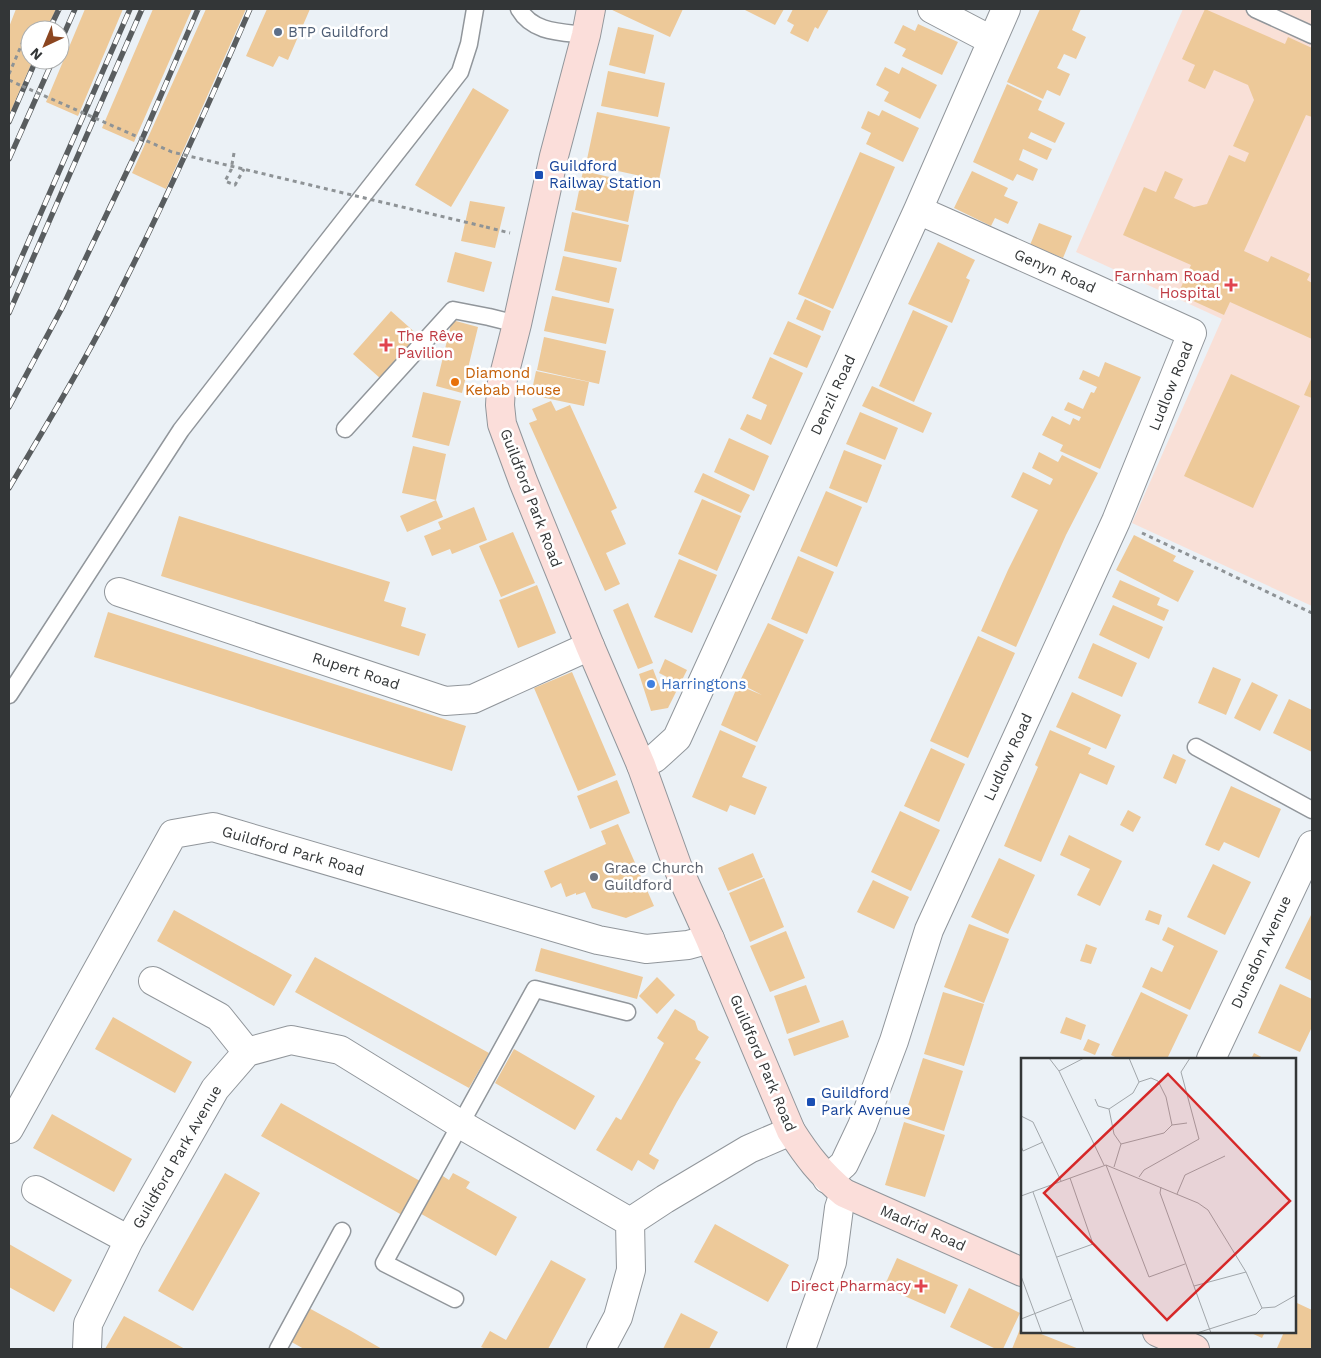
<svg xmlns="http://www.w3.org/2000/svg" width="1321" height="1358" viewBox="0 0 1321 1358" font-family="'Work Sans',sans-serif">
<rect width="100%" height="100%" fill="#ebf1f6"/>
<path fill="#f9e0d7" d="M1183,9H1312V606L1132,523L1222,319L1076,252Z"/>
<path fill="#edc999" d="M16,9H56L46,30H30V60H33L9,115V27Z
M85,9H123L78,116L46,102Z
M153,9H192L134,142L102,128Z
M206,9H246L166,189L132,173Z
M267,9H310L288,60L279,56L273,67L246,56Z
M610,9H683L670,37Z
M743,9H784L775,25Z
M793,9H829L818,29L815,27L808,42L790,33L794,25L787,21Z
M1040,9H1081L1072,30L1086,37L1076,59L1064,54L1057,68L1070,74L1060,96L1047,90L1043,99L1007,82Z
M1205,9L1285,44L1288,37L1312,48V117L1306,115L1244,251L1268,262L1271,256L1310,274L1307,280L1312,283V339L1230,302L1224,315L1178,294L1191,265L1123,235L1144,187L1156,192L1165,171L1183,179L1174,198L1194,207L1207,204L1229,155L1245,162L1249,153L1233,146L1254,100L1248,85L1214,70L1205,89L1188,81L1195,65L1182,59Z
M918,24L958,42L942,75L902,56L906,49L894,43L903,25L915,31Z
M618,27L654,35L645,74L609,65Z
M885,67L899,74L902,67L937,85L920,119L884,101L889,92L876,85Z
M608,71L665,83L658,117L601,106Z
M1007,84L1042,101L1038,110L1065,123L1055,143L1031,132L1028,138L1052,149L1047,160L1023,149L1019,160L1038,169L1033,181L1017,174L1013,181L973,162Z
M473,88L509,110L451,207L415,185Z
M882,110L919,128L903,162L866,144L871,133L861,128L868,111L879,116Z
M597,112L670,127L659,180L586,164Z
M860,152L895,167L833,309L798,294Z
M583,171L636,183L628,222L575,210Z
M972,171L1008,188L1004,196L1018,202L1008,224L995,218L991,226L954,208Z
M470,201L505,207L495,248L461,241Z
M572,212L629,225L621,262L564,251Z
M1039,223L1072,236L1063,258L1030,245Z
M938,242L975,260L966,278L970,280L952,323L908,304Z
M455,252L492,262L484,292L447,282Z
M563,256L617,268L609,303L555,290Z
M552,296L614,309L606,344L544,331Z
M805,299L831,311L823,331L796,319Z
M913,310L948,326L914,402L879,386Z
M391,311L419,336L381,379L353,354Z
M452,320L478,327L462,393L436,386Z
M788,321L821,336L807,368L773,354Z
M544,337L606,351L599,384L537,370Z
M770,357L803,373L771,445L740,429L747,414L761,420L767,405L752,398Z
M1105,362L1141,377L1100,469L1060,451L1063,445L1042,435L1052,416L1070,425L1073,418L1079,421L1081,417L1064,410L1068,402L1083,409L1091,392L1094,393L1097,387L1079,379L1083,370L1099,377Z
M536,371L589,382L584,406L531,395Z
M1231,374L1300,406L1253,508L1184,476Z
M1312,377V398L1304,395Z
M872,386L932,413L923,433L862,406Z
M423,392L461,401L449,446L412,437Z
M551,401L556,411L570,405L617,508L611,511L626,544L606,553L620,584L605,591L529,423L537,420L532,409Z
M860,412L898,428L885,460L846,444Z
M729,438L769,456L754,491L714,472Z
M413,446L446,454L436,500L443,517L407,532L400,516L436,500L402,493Z
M844,450L882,465L867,503L829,488Z
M1039,452L1058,462L1062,455L1098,473L1066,535L1016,647L981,631L1008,570L1038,510L1011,497L1023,472L1050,485L1053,479L1032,468Z
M703,473L750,495L741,513L694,492Z
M826,491L862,507L837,567L800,551Z
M702,499L741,516L717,571L678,554Z
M474,507L487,540L452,554L450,549L432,556L424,536L441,529L438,522Z
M179,516L390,582L384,601L406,608L401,626L426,634L419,656L161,576Z
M513,532L535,583L501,597L479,546Z
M1134,535L1176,556L1173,561L1194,571L1178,602L1116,570Z
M798,556L834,572L807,634L771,619Z
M679,559L717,575L692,633L654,617Z
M1120,580L1160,598L1157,605L1169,610L1164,621L1112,597Z
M537,585L556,633L518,648L499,600Z
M628,603L653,663L638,669L613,610Z
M1113,605L1163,627L1149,659L1099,635Z
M108,612L466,726L452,771L94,657Z
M768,623L804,640L757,742L721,725L738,685L762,695L739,683Z
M978,636L1015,653L968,758L930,741Z
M1093,643L1137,663L1122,697L1078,678Z
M665,659L687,670L668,708L651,711L639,674L653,669L661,690L667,677L659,673Z
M1213,667L1241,679L1226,715L1198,703Z
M572,672L616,775L578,791L534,688Z
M1252,682L1278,695L1260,731L1234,718Z
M1072,692L1121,715L1106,749L1056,727Z
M1289,699L1312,710V752L1273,733Z
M720,730L756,746L742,777L767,787L755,815L730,805L727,812L692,797Z
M1050,730L1091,748L1088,754L1115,766L1107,785L1080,773L1041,862L1004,846L1038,767L1035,765Z
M931,748L965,764L939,822L904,806Z
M1173,754L1186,760L1176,784L1163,778Z
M617,780L630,813L590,829L577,796Z
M1231,786L1281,809L1259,858L1224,842L1219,851L1205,845Z
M1128,810L1141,817L1133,832L1120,825Z
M900,811L940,830L911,891L871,872Z
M618,824L654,906L626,918L592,908L585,892L576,895V893L566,897L561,883L551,888L544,871L606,844L601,831Z
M1069,835L1122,861L1100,906L1077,895L1090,869L1060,855Z
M753,853L763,877L728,891L718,868Z
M999,858L1035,875L1008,934L971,917Z
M1213,864L1251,882L1225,935L1187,917Z
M764,878L784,927L750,942L729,893Z
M873,880L909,897L894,929L857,912Z
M174,910L292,975L274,1006L157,941Z
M1149,910L1162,915L1159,925L1145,920Z
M1311,915H1312V981L1285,968Z
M969,924L1009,939L984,1003L944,987Z
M1168,927L1218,951L1190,1010L1142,987L1151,967L1162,972L1174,946L1162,940Z
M786,931L805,978L770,992L750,946Z
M1086,944L1097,948L1091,964L1080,961Z
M541,948L643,977L637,999L535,971Z
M315,957L489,1053L469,1088L295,992Z
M657,977L675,995L657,1014L639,996Z
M1280,984L1312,999V1027L1300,1052L1258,1033Z
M806,985L820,1022L787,1034L774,996Z
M943,992L984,1004L964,1066L924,1054Z
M1141,992L1188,1015L1167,1059H1156L1153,1058V1059H1119L1111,1055Z
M675,1009L695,1021L698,1030L709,1037L695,1059L701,1062L677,1102L649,1154L659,1160L654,1170L638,1160L632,1171L596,1150L616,1117L621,1120L642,1083L664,1043L657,1038Z
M113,1017L192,1062L175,1093L95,1049Z
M1066,1017L1086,1025L1081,1040L1060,1033Z
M843,1020L849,1037L794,1056L788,1039Z
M1088,1039L1100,1044L1095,1055L1083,1050Z
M514,1049L595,1096L575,1130L495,1083Z
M1254,1053L1265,1059H1251Z
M923,1058L963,1071L944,1131L904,1118Z
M281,1103L420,1181L402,1215L261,1136Z
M52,1114L132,1159L114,1192L33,1148Z
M904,1122L945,1135L925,1197L885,1185Z
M225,1173L260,1193L193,1311L158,1291Z
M438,1173L449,1180L453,1173L470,1182L466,1188L517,1217L496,1256L416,1211Z
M715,1224L789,1265L768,1302L694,1262Z
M9,1244L72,1280L54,1312L9,1287Z
M897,1258L958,1285L945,1314L884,1287Z
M551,1260L586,1279L548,1349H486L481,1347L490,1331L506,1340Z
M969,1288L1020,1313L1003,1349H996L950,1327Z
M1297,1303L1312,1310V1349H1280L1277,1348L1284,1332H1295V1307Z
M307,1307L351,1331L382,1349H304L288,1340Z
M681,1313L718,1332L709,1349H663Z
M124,1316L167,1339L185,1349H105Z
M1022,1324V1332H1036L1079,1349H1012Z
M1249,1332H1265L1262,1338Z"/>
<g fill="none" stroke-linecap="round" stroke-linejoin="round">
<g stroke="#91969b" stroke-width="19">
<path id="lane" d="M519,9C533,33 561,32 586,35
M1255,9L1312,35
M345,429L453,310L489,317L517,324
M9,695L181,430L315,257L460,72L469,44L475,9
M1196,747L1312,810
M455,1299L384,1263L535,989L627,1012
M278,1349L342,1231"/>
</g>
<g stroke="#91969b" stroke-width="30">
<path id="street" d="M932,9L991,40
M119,592L445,701L473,699L590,646
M641,765L655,758L677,738L918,210L1006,9
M153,981L219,1017L247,1052
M1211,1059L1312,845
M9,1129L173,834L213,827L598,940L646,949L688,945L710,939
M827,1179L844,1164L862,1126L894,1041L929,930L1116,521L1192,333L1091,287L918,210
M36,1190L129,1240
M630,1222L665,1199L749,1149L791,1131
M87,1349L88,1324L129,1240L215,1089L247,1052L291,1040L340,1050L460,1124L630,1222
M601,1349L618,1317L631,1270L630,1222
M801,1349L832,1262L839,1208L844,1193"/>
</g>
<g stroke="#91969b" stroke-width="30">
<path id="secondary" d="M591,9L586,35L554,156L517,324L501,387L500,405L502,424L523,481L590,646L641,765L678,868L710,939L791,1131C807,1156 821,1174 844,1193L1022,1272
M1157,1332L1195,1349"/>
</g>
<path stroke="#8e9396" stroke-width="3" stroke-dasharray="4 4" stroke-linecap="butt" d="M9,74L27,32
M9,80L22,86
M234,153L231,170L225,181L235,185L244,169
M486,227L510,233
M1142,533L1312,613"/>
<use href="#lane" stroke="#fff" stroke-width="16"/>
<use href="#street" stroke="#fff" stroke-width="28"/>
<use href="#secondary" stroke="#fbdeda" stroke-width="28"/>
<g stroke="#595d5f" stroke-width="5.5">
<path id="rail" d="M49,30L59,9
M60,43L75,9
M9,122L36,60
M9,159L53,60
M9,286L130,9
M9,313L142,9
M9,407L62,308L140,144L198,9
M9,488C50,419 92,350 127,277C171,189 211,99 250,9"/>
</g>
<use href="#rail" stroke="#fff" stroke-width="4" stroke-dasharray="11" stroke-linecap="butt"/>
<path stroke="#8e9396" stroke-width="3" stroke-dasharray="4 4" stroke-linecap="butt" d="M22,86L172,152L486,227"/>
</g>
<circle fill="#5c6f8a" stroke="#fff" stroke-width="2" cx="278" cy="32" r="5"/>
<g fill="#1a4fb4" stroke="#fff" stroke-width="2">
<rect x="534" y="170" width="10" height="10" rx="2.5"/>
<rect x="806" y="1097" width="10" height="10" rx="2.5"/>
</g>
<g fill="#e0444e" stroke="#fff" stroke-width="2">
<path d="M1228.5 277.5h5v5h5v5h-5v5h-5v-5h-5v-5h5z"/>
<path d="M383.5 337.5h5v5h5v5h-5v5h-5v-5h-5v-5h5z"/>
<path d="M918.5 1278.5h5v5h5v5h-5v5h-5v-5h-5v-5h5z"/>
</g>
<circle fill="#e8710a" stroke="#fff" stroke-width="2" cx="455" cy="382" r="5"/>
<circle fill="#3f7fe0" stroke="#fff" stroke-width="2" cx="651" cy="684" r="5"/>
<circle fill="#6b7280" stroke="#fff" stroke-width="2" cx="594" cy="877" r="5"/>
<g text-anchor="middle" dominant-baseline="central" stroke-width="5" stroke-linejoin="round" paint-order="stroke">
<g font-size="15" fill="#4e5e75" stroke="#fff" text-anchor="start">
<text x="288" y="32">BTP Guildford</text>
</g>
<g font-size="15" fill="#164399" stroke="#fff" text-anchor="start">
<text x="549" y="166">Guildford<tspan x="549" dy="17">Railway Station</tspan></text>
<text x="821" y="1093">Guildford<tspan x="821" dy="17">Park Avenue</tspan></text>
</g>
<g font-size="15" fill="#333637" stroke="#fff">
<text transform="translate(1055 271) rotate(24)">Genyn Road</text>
<text transform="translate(1171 386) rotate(-68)">Ludlow Road</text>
<text transform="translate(833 395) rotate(-65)">Denzil Road</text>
<text transform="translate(531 498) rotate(69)">Guildford Park Road</text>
<text transform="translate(356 671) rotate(18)">Rupert Road</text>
<text transform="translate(1008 757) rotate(-65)">Ludlow Road</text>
<text transform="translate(293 851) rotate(16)">Guildford Park Road</text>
<text transform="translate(1261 952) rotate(-65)">Dunsdon Avenue</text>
<text transform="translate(763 1063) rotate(67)">Guildford Park Road</text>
<text transform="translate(177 1157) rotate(-60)">Guildford Park Avenue</text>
<text transform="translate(923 1228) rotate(24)">Madrid Road</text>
</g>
<g font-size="15" fill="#be3a42" stroke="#fff" text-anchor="end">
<text x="1220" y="276">Farnham Road<tspan x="1220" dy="17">Hospital</tspan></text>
<text x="397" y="336" text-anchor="start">The Rêve<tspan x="397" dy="17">Pavilion</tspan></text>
<text x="911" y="1286">Direct Pharmacy</text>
</g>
<g font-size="15" fill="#c56008" stroke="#fff" text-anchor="start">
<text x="465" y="373">Diamond<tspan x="465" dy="17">Kebab House</tspan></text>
</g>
<g font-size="15" fill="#366cbe" stroke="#fff" text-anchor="start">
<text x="661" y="684">Harringtons</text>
</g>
<g font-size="15" fill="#5b616d" stroke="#fff" text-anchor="start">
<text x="604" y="868">Grace Church<tspan x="604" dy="17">Guildford</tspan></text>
</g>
</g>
<g transform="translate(1021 1058)">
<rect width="275" height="275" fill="#ebf1f6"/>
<path fill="none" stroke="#a1a6aa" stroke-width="1" d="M28,0L38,13L83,107M108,0L118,24M38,13L63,0M74,41L77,48L88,51M0,58L12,64L40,123M151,67L166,65M0,88L2,93L22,84M85,107L128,219L164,206M93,109L100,86L143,75L151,67L145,39L137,23L130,20L118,24L112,35L88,51L93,76L100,86M118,119L123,112L178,81L160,14L169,0M140,129L139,135L190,275M12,134L63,275M156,136L164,117L204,98M0,138L85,107L177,145L187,152L225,214L241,250M36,199L72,186L49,120M0,218L21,275M173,228L225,214M0,261L51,241M176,275L235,256L241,250L254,249L275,237"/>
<path fill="#d62828" fill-opacity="0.15" stroke="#d62828" stroke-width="2.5" d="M147,16L269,143L146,262L23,135Z"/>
<rect width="275" height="275" fill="none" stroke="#333637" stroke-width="2.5"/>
</g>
<rect width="1321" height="1358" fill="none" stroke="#333637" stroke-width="20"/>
<g transform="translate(45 45) rotate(224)"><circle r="24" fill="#ffffff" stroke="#adafaf"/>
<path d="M0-4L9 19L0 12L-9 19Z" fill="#8c4620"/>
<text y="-8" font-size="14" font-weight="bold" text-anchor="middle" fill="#333637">N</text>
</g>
</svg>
